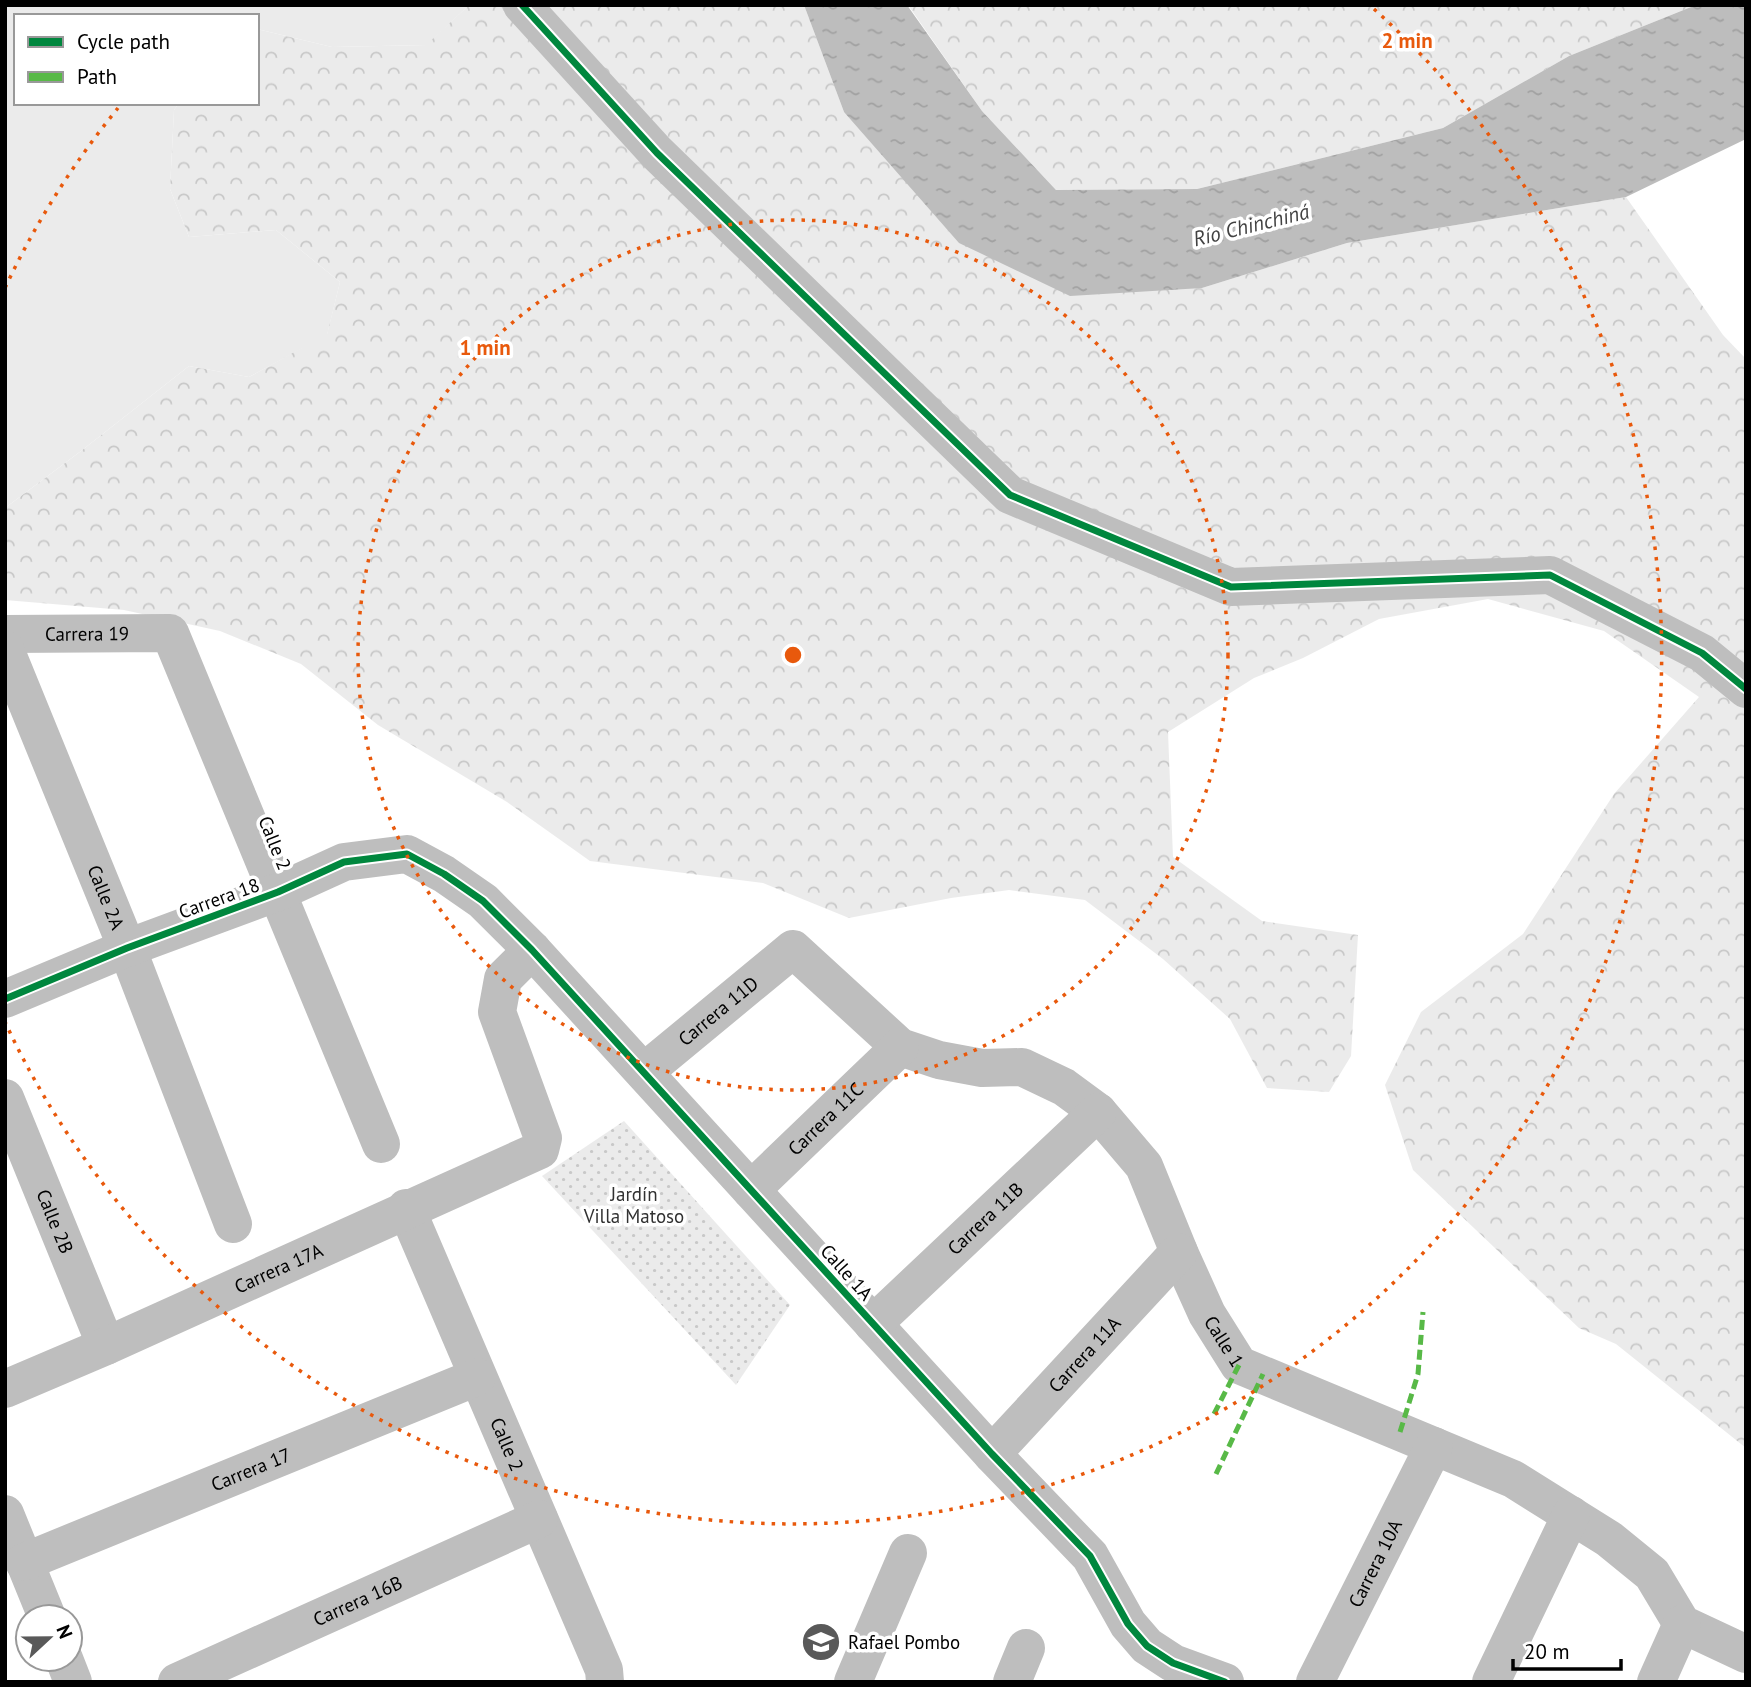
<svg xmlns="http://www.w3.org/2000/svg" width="1751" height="1687" viewBox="0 0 1751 1687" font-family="'PT Sans',sans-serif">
<defs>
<pattern id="forest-crowns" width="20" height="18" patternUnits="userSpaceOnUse" patternTransform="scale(1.75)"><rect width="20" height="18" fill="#ebebeb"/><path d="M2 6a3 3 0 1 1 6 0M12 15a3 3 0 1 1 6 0" fill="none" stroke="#c8c8c8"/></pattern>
<pattern id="park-dots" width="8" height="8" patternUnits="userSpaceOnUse" patternTransform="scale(1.75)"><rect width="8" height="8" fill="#ebebeb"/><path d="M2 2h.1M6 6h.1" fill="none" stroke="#c8c8c8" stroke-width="1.8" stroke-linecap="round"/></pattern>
<pattern id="water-ripples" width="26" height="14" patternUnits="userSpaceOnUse" patternTransform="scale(1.75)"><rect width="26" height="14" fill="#bdbdbd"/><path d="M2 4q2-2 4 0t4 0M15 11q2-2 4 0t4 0" fill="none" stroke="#a1a1a1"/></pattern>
</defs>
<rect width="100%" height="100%" fill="#fff"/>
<path fill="#ebebeb" d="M5,5H469L427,45L332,47L257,29V16H16V103H179L174,110L170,189L189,237L276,230L340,282L327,335L249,377L189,366L81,451L5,508Z"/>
<path fill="url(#forest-crowns)" d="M469,5H804L844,112L1202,288L1347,243L1626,197L1723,335L1746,359V1448L1616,1344L1579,1328L1413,1170L1385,1085L1421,1012L1523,934L1614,794L1699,697L1604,631L1488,599L1379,619L1303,658L1254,678L1168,732L1173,857L1262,921L1358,935L1351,1056L1329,1092L1267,1088L1230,1019L1163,959L1085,900L1009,890L951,898L849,918L763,883L590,861L507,802L378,725L301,664L220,631L124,610L5,600V508L81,451L189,366L249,377L327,334L340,282L276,230L189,237L170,189L174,110L179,103H257V29L332,47L426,45Z
M908,5H1696L1569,56L1443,128L1197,189L1056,190L982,111Z"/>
<path fill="url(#park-dots)" d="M624,1121L790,1305L736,1385L542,1176Z"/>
<path fill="url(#water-ripples)" d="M804,5H907L982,111L1056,190L1197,189L1443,128L1569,56L1696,5H1746V139L1626,197L1347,243L1202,288L1070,296L959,243L844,112Z"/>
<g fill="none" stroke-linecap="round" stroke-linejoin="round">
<g stroke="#bebebe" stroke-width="38">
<path d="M522,5L657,153L1010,495L1231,587L1550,575L1702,653L1746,689"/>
<path id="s1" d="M5,634L170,633L381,1144"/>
<path id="s2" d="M5,649L127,948L233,1224"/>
<path d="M5,999L127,948L278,892L344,862L407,854L444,874L483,901L532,950L992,1454L1090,1556L1128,1624L1147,1646L1173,1663L1225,1682"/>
<path id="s3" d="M644,1072L793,949L900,1047L939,1060L982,1068L1022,1067L1064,1087L1098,1112L1144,1166L1179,1252L1207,1314L1239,1365L1513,1479L1609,1539L1652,1574L1682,1624L1746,1654"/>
<path id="s4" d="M5,1098L106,1346"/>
<path id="s5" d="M751,1190L900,1047"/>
<path id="s6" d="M406,1208L604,1670L605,1682"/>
<path id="s7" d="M873,1324L1098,1112"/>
<path id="s8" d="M5,1389L106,1346L540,1150L543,1138L497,1012L503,979L532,950"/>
<path id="s9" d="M992,1454L1179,1252"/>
<path d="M5,1514L47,1617"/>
<path id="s10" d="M24,1562L477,1377"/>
<path d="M64,1659L73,1682"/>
<path id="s11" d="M177,1682L539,1519"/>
<path d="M853,1682L908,1553"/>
<path d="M1012,1682L1026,1648"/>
<path id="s12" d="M1315,1682L1434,1446"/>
<path d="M1491,1682L1571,1515"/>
<path d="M1656,1682L1682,1624"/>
</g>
<path stroke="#58b947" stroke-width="5" stroke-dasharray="10 5" stroke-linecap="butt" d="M1214,1414L1239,1365
M1400,1432L1418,1374L1423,1312
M1216,1474L1263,1374"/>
<g stroke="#fff" stroke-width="11">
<path id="cycleway" d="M522,5L657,153L1010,495L1231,587L1550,575L1702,653L1746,689
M5,999L127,948L278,892L344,862L407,854L444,874L483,901L532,950L992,1454L1090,1556L1128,1624L1147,1646L1173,1663L1225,1682"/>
</g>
<use href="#cycleway" stroke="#00873e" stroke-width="7"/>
</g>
<g fill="none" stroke="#e8590c" stroke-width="3.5" stroke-dasharray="3.5 7">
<circle cx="793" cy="655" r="435"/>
<path d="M5 288A869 869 0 0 1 118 108M1374 9A869 869 0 1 1 5 1022"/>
</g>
<defs>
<g id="school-disc" transform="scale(2.0125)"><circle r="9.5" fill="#595959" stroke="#fff"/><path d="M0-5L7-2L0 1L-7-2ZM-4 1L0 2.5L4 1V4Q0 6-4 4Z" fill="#fff"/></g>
</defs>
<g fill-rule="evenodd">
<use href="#school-disc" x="821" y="1642"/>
</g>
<g text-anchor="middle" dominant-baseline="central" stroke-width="7" stroke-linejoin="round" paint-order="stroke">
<g font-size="19" fill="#000" stroke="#fff">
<text stroke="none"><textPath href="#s1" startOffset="82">Carrera 19</textPath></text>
<text transform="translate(275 843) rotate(68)">Calle 2</text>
<text stroke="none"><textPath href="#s2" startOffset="268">Calle 2A</textPath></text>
<text transform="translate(219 898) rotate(-20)">Carrera 18</text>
<text stroke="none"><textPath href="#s3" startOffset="96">Carrera 11D</textPath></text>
<text stroke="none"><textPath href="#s5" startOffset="103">Carrera 11C</textPath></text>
<text stroke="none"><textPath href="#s7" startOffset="154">Carrera 11B</textPath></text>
<text stroke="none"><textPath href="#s4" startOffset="133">Calle 2B</textPath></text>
<text stroke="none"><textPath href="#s8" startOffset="299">Carrera 17A</textPath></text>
<text transform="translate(847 1272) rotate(48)">Calle 1A</text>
<text stroke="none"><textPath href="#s3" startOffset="816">Calle 1</textPath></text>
<text stroke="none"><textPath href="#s9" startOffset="136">Carrera 11A</textPath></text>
<text stroke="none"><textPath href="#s6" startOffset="257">Calle 2</textPath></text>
<text stroke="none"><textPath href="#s10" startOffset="245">Carrera 17</textPath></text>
<text stroke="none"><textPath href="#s12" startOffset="133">Carrera 10A</textPath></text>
<text stroke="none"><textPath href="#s11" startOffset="198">Carrera 16B</textPath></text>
</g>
<g font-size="19" fill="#313131" stroke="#fff">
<text x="634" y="1194">Jardín<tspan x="634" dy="22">Villa Matoso</tspan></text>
</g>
<g font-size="19" fill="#000" stroke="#fff" text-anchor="start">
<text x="848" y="1642">Rafael Pombo</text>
</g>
<g font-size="21" font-style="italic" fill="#424242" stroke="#fff">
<text transform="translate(1251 225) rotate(-14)">Río Chinchiná</text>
</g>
</g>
<circle cx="793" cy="655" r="10" fill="#e8590c" stroke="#fff" stroke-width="3.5"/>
<g font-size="21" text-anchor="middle" font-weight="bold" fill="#e8590c" stroke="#fff" stroke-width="7" stroke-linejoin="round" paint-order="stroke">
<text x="1407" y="48">2 min</text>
<text x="485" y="355">1 min</text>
</g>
<rect width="1751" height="1687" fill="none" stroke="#000000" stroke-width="14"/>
<rect x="14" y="14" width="245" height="91" fill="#ffffff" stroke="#999999" stroke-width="2"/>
<rect x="28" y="37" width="35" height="10" fill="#00873e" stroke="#999999" stroke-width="2"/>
<text x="77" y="49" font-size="21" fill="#000000">Cycle path</text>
<rect x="28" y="72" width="35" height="10" fill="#58b947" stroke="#999999" stroke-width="2"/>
<text x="77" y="84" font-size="21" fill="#000000">Path</text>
<g transform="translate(49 1638) rotate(68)"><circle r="33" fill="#ffffff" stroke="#999999" stroke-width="2"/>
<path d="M0-5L12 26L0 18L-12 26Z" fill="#595959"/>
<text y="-10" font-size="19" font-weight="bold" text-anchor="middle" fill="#000000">N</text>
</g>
<path d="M1513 1659v10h108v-10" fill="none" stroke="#000000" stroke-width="3.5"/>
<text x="1524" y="1659" font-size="21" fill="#000000" stroke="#ffffff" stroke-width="5" paint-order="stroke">20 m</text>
</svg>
